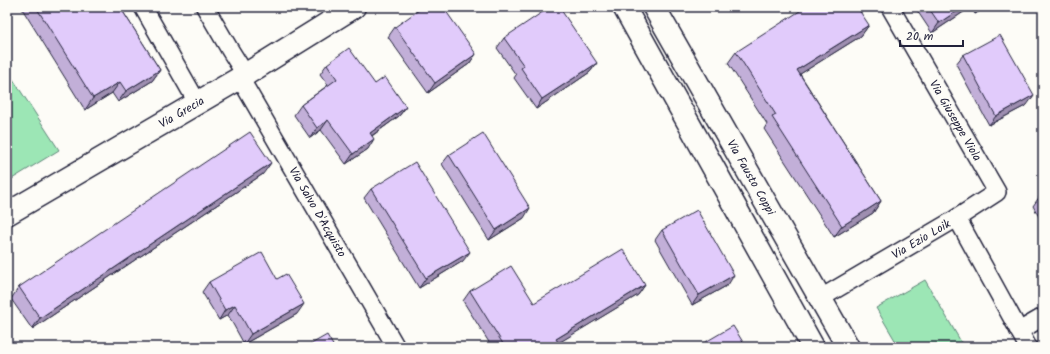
<svg xmlns="http://www.w3.org/2000/svg" width="1050" height="354" font-family="Kalam,sans-serif">
  <style>
    .green { fill: #9ce6b5; stroke: #5f8478 }
    .lines { fill: none; stroke-linecap: round; stroke-linejoin: round }
    .street-casing { stroke: #22223b; stroke-width: 20 }
    .secondary-casing { stroke: #22223b; stroke-width: 25 }
    .street { stroke: #fdfcf7; stroke-width: 17 }
    .secondary { stroke: #fdfcf7; stroke-width: 22 }
    .wall { fill: #c2afd8; stroke: #22223b }
    .shaded-wall { fill: #9e8eb0; stroke: #22223b }
    .building { fill: #e1cbfb; stroke: #22223b }
    .labels { text-anchor: middle; stroke-width: 3; stroke-linejoin: round; paint-order: stroke }
    .street-label { font-size: 12px; fill: #22223b; stroke: #fdfcf7 }
  </style>
  <rect width="100%" height="100%" fill="#fdfcf7"/>
  <filter id="ink" filterUnits="userSpaceOnUse"><feTurbulence type="fractalNoise" baseFrequency=".025" numOctaves="2"/><feDisplacementMap in="SourceGraphic" scale="8" xChannelSelector="R" yChannelSelector="G"/><feConvolveMatrix kernelMatrix="1 2 1 2 8 2 1 2 1" color-interpolation-filters="sRGB"/></filter>
  <g filter="url(#ink)">
    <g class="green">
      <polygon points="7,70 59,150 7,182"/>
      <polygon points="925,280 964,347 899,347 876,308"/>
    </g>
    <g class="lines">
      <g class="street-casing">
        <g id="street">
          <polyline points="143,7 197,102"/>
          <polyline points="205,7 230,50 245,74"/>
          <path id="s1" d="M890,7l107,185 -40,26"/>
          <path id="s2" d="M240,78l156,269"/>
          <path id="s3" d="M821,298l136,-80 71,129"/>
          <polyline points="1019,331 1043,317"/>
        </g>
      </g>
      <g class="secondary-casing">
        <g id="secondary">
          <polyline points="624,7 813,347"/>
          <path id="s4" d="M654,7l194,340"/>
          <path id="s5" d="M7,214l233,-136 114,-71"/>
        </g>
      </g>
      <use href="#street" class="street"/>
      <use href="#secondary" class="secondary"/>
    </g>
    <g class="wall">
      <polygon points="21,7 120,7 160,70 152,81 118,102 112,93 85,110"/>
      <polygon points="918,7 986,7 975,14 971,7 932,33 916,9"/>
      <polygon points="869,25 861,36 800,74 881,201 873,213 834,237 764,129 767,124 728,63 736,52"/>
      <polygon points="395,27 476,54 469,64 428,93 388,37"/>
      <polygon points="504,38 597,63 590,72 536,109 514,78 516,75 497,48"/>
      <polygon points="963,55 1027,105 989,125 956,64"/>
      <polygon points="327,64 375,84 406,107 399,116 372,136 368,149 346,164 321,130 310,138 294,115 301,105 328,85 320,74"/>
      <polygon points="449,155 524,218 489,240 442,164"/>
      <polygon points="263,174 32,329 11,299 19,287"/>
      <polygon points="371,189 463,261 419,288 364,198"/>
      <polygon points="1043,194 1043,224 1033,206 1040,196"/>
      <polygon points="662,230 728,285 692,305 655,240"/>
      <polygon points="209,282 297,314 244,344 228,315 219,320 202,292"/>
      <polygon points="645,285 638,295 558,343 561,347 492,347 463,301 470,291 534,303"/>
    </g>
    <g class="shaded-wall">
      <polygon points="963,7 971,7 932,33 939,23"/>
      <polygon points="980,7 986,7 975,14"/>
      <polygon points="869,25 861,36 789,81 797,70"/>
      <polygon points="476,54 469,64 428,93 435,83"/>
      <polygon points="597,63 590,72 536,109 542,99"/>
      <polygon points="160,70 152,81 118,102 126,91"/>
      <polygon points="120,82 112,93 85,110 93,98"/>
      <polygon points="1034,95 1027,105 989,125 996,116"/>
      <polygon points="406,107 399,116 363,142 370,133"/>
      <polygon points="328,120 321,130 310,138 317,128"/>
      <polygon points="374,139 368,149 346,164 353,154"/>
      <polygon points="271,163 263,174 32,329 40,318"/>
      <polygon points="881,201 873,213 834,237 842,226"/>
      <polygon points="530,208 524,218 489,240 496,230"/>
      <polygon points="470,252 463,261 419,288 426,278"/>
      <polygon points="734,275 728,285 692,305 699,295"/>
      <polygon points="645,285 638,295 552,347 556,339"/>
      <polygon points="304,304 297,314 244,344 251,334"/>
      <polygon points="235,305 228,315 219,320 225,310"/>
    </g>
    <g class="building">
      <polygon points="36,7 120,7 160,70 126,91 120,82 93,98"/>
      <polygon points="423,7 443,7 476,54 435,83 395,27"/>
      <polygon points="550,7 559,7 597,63 542,99 521,68 524,66 504,38"/>
      <polygon points="806,7 857,7 869,25 797,70 881,201 842,226 772,117 776,115 736,52"/>
      <polygon points="928,7 963,7 939,23"/>
      <polygon points="1000,35 1034,95 996,116 963,55"/>
      <polygon points="349,48 375,84 385,77 406,107 370,133 374,139 353,154 328,120 317,128 301,105 337,79 327,64"/>
      <polygon points="250,132 271,163 40,318 19,287"/>
      <polygon points="483,133 530,208 496,230 449,155"/>
      <polygon points="415,162 470,252 426,278 371,189"/>
      <polygon points="1043,194 1043,202 1040,196"/>
      <polygon points="697,210 734,275 699,295 662,230"/>
      <polygon points="623,249 645,285 556,339 561,347 505,347 470,291 511,266 534,303"/>
      <polygon points="262,252 277,279 286,274 304,304 251,334 235,305 225,310 209,282"/>
      <polygon points="733,326 746,347 697,347"/>
      <polygon points="327,335 334,347 306,347"/>
    </g>
  </g>
  <g class="labels">
    <g class="street-label">
      <text dy="4" stroke="none"><textPath href="#s5" startOffset="202">Via Grecia</textPath></text>
      <text dy="4" stroke="none"><textPath href="#s1" startOffset="131">Via Giuseppe Viola</textPath></text>
      <text dy="4" stroke="none"><textPath href="#s4" startOffset="196">Via Fausto Coppi</textPath></text>
      <text dy="4" stroke="none"><textPath href="#s2" startOffset="155">Via Salvo D'Acquisto</textPath></text>
      <text dy="4" stroke="none"><textPath href="#s3" startOffset="116">Via Ezio Loik</textPath></text>
    </g>
  </g>
  <rect width="1050" height="354" fill="none" stroke="#fdfcf7" stroke-width="24"/>
  <rect x="12" y="12" width="1026" height="330" fill="none" stroke="#22223b" stroke-width="1.5" filter="url(#ink)"/>
  <path d="M900 40v6h63v-6" fill="none" stroke="#22223b" stroke-width="2"/>
  <text x="906" y="40" font-size="12" fill="#22223b" stroke="#fdfcf7" stroke-width="3" paint-order="stroke">20 m</text>
</svg>
